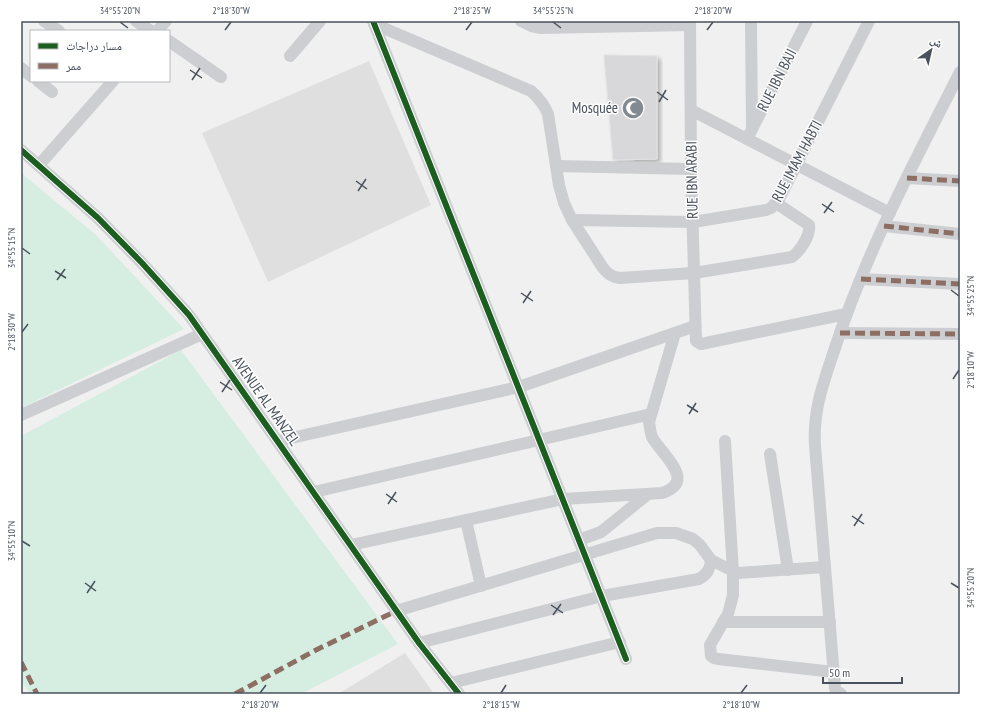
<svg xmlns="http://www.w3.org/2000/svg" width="981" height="715" font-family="'PT Sans Narrow','Noto Naskh Arabic',sans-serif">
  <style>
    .education { fill: #dfdfe0 }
    .green { fill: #d6eee2 }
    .building { fill: #d8d8da; stroke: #e2e2e3; filter: url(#shadow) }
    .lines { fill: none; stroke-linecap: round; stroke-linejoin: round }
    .street { stroke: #ccced1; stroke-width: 12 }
    .quiet { stroke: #8d6e63; stroke-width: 5; stroke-dasharray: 10 5; stroke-linecap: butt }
    .cycleway-casing { stroke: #fff; stroke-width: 8 }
    .cycleway { stroke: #1b5e20; stroke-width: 6 }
    .ticks { fill: none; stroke: #48515c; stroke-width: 1.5 }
    .labels { text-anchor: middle; stroke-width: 3; stroke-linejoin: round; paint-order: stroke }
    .street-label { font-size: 15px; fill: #48515c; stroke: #fff }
    .poi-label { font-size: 15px; fill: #48515c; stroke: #fff; text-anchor: end }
    .neatline { fill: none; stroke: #48515c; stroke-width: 1.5 }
    .ticks-label { font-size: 10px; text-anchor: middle; fill: #48515c }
  </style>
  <defs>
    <filter id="shadow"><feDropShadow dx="3" dy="3" stdDeviation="2" flood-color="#0004"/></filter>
  </defs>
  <rect width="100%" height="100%" fill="#f1f0f0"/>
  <g class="education">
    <polygon points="369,61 431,205 268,282 202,133"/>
    <polygon points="405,653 434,694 338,694"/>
  </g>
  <g class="green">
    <polygon points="21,173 95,234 184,329 21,408"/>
    <polygon points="181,350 398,644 301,694 30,694 21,681 21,436"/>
  </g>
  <polygon class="building" points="604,55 657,56 657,159 613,160"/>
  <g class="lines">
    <g class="street">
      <polyline points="44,21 59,31"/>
      <polyline points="136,21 151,31"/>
      <polyline points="373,21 626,659"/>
      <polyline points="521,21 531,26 541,28 690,25"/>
      <polyline points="690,21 691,169 696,341 701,344 846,314"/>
      <polyline points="751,21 752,127"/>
      <path d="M374,24l157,67c8,7 13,13 17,23l11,71 5,18 8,17 31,48c5,6 9,9 17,10l74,-5 98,-16c8,-6 19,-22 17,-32l-33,-22"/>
      <polyline points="157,31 166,21"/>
      <polyline points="169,41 221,77"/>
      <polyline points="290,56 320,21"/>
      <polyline points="21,68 31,76"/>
      <polyline points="38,81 52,92"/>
      <polyline points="691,110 890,213"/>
      <polyline points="747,139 807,21"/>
      <polyline points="21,150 98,218 142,263 189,315 419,643 459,694"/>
      <polyline points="39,165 113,81"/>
      <polyline points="557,166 691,169"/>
      <polyline points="907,178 960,181"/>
      <polyline points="572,220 693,222 766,210 771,208 779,199 869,21"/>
      <polyline points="884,226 960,234"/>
      <polyline points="861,279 960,284"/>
      <polyline points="840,333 960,334"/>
      <polyline points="21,415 202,334"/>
      <polyline points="278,441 519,387 695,326"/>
      <polyline points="725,441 733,572 733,595 728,614 710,645 711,656 714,658 718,659 834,672"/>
      <polyline points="770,454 788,570"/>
      <polyline points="314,492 651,414"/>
      <polyline points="466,520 481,586"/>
      <polyline points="579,540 601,532 648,494"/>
      <path d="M351,545l212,-46 99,-6c36,-12 -1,-39 -10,-56 -2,-5 -2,-10 -3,-15l26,-89"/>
      <polyline points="396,611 657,533 676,533 693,539 700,545 711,560 737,573 825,567"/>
      <polyline points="723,622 830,622"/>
      <path d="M419,643l183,-47 97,-17c8,-5 11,-9 12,-19"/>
      <polyline points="451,683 620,642"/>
      <path d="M841,694l-5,-3 -1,-3 -20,-242c-2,-36 8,-62 19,-95 31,-97 80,-188 126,-279"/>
    </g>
    <g class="quiet">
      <polyline points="907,178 960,181"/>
      <polyline points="884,226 960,234"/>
      <polyline points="861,279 960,284"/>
      <polyline points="840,333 960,334"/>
      <polyline points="21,662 37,694"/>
      <polyline points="838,693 838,694"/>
      <polyline points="235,694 316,650 396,611"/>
    </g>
    <g class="cycleway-casing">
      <g id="cycleway">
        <polyline points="373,21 626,659"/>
        <polyline points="21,150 98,218 142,263 189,315 419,643 459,694"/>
      </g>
    </g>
    <use href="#cycleway" class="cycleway"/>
  </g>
  <path class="ticks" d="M120,22l8,6M553,22l8,6M225,30l6,-8M466,30l6,-8M707,30l6,-8M190,70l12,8M192,80l8,-12M657,92l11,8M659,102l7,-12M356,181l11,8M358,191l8,-12M822,204l12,8M824,213l8,-11M22,248l8,6M55,271l11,7M57,280l8,-11M951,290l8,6M521,293l12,8M523,303l8,-12M22,332l6,-8M953,379l6,-9M220,382l12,8M222,392l8,-12M687,405l11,7M689,414l7,-11M386,494l11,8M388,504l8,-12M852,516l12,8M854,526l8,-12M22,541l8,5M85,583l11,8M951,583l8,5M87,593l8,-12M551,605l12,8M553,615l8,-11M260,693l6,-8M501,693l5,-8M741,693l6,-8"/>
  <defs>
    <g id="mosque-disc" transform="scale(1.15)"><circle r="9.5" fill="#838990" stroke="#fff"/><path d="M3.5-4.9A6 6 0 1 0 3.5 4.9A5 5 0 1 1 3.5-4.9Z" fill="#fff"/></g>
  </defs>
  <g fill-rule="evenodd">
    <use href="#mosque-disc" x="633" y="108"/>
  </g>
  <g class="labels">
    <g class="street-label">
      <text transform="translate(777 80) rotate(-63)" y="5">RUE IBN BAJI</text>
      <text transform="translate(797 161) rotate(-62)" y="5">RUE IMAM HABTI</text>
      <text transform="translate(692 180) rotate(-91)" y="5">RUE IBN ARABI</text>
      <text transform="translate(266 401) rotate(55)" y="5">AVENUE AL MANZEL</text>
    </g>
    <g class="poi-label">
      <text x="618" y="113">Mosquée</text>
    </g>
  </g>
  <rect width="981" height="715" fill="none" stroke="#ffffff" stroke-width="44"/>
  <rect x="30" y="30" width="140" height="52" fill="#ffffff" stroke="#b6b9be"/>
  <rect x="38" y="43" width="20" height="6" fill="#1b5e20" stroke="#b6b9be"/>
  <text x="66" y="50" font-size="12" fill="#48515c">مسار دراجات</text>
  <rect x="38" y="63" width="20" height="6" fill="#8d6e63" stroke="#b6b9be"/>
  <text x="66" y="70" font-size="12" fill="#48515c">ممر</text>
  <g transform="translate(931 50) rotate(34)" stroke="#ffffff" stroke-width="3" paint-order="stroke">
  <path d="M0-3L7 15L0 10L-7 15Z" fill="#48515c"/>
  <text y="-6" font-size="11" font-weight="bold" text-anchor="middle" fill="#48515c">ش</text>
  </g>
  <path d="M823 677v6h79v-6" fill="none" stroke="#48515c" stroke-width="2"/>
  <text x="829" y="677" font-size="12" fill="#48515c" stroke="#ffffff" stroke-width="3" paint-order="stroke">50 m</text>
  <rect x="22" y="22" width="937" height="671" class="neatline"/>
  <g class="ticks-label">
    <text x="120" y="14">34°55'20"N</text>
    <text x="231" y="14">2°18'30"W</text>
    <text x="472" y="14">2°18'25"W</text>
    <text x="553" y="14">34°55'25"N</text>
    <text x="713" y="14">2°18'20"W</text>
    <text transform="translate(11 248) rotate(-90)" y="4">34°55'15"N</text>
    <text transform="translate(970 296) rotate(-90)" y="4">34°55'25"N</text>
    <text transform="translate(11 332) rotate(-90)" y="4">2°18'30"W</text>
    <text transform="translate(970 370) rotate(-90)" y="4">2°18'10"W</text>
    <text transform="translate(11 541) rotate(-90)" y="4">34°55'10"N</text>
    <text transform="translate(970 588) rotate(-90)" y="4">34°55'20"N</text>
    <text x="260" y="708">2°18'20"W</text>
    <text x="501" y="708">2°18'15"W</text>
    <text x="741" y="708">2°18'10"W</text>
  </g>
</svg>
